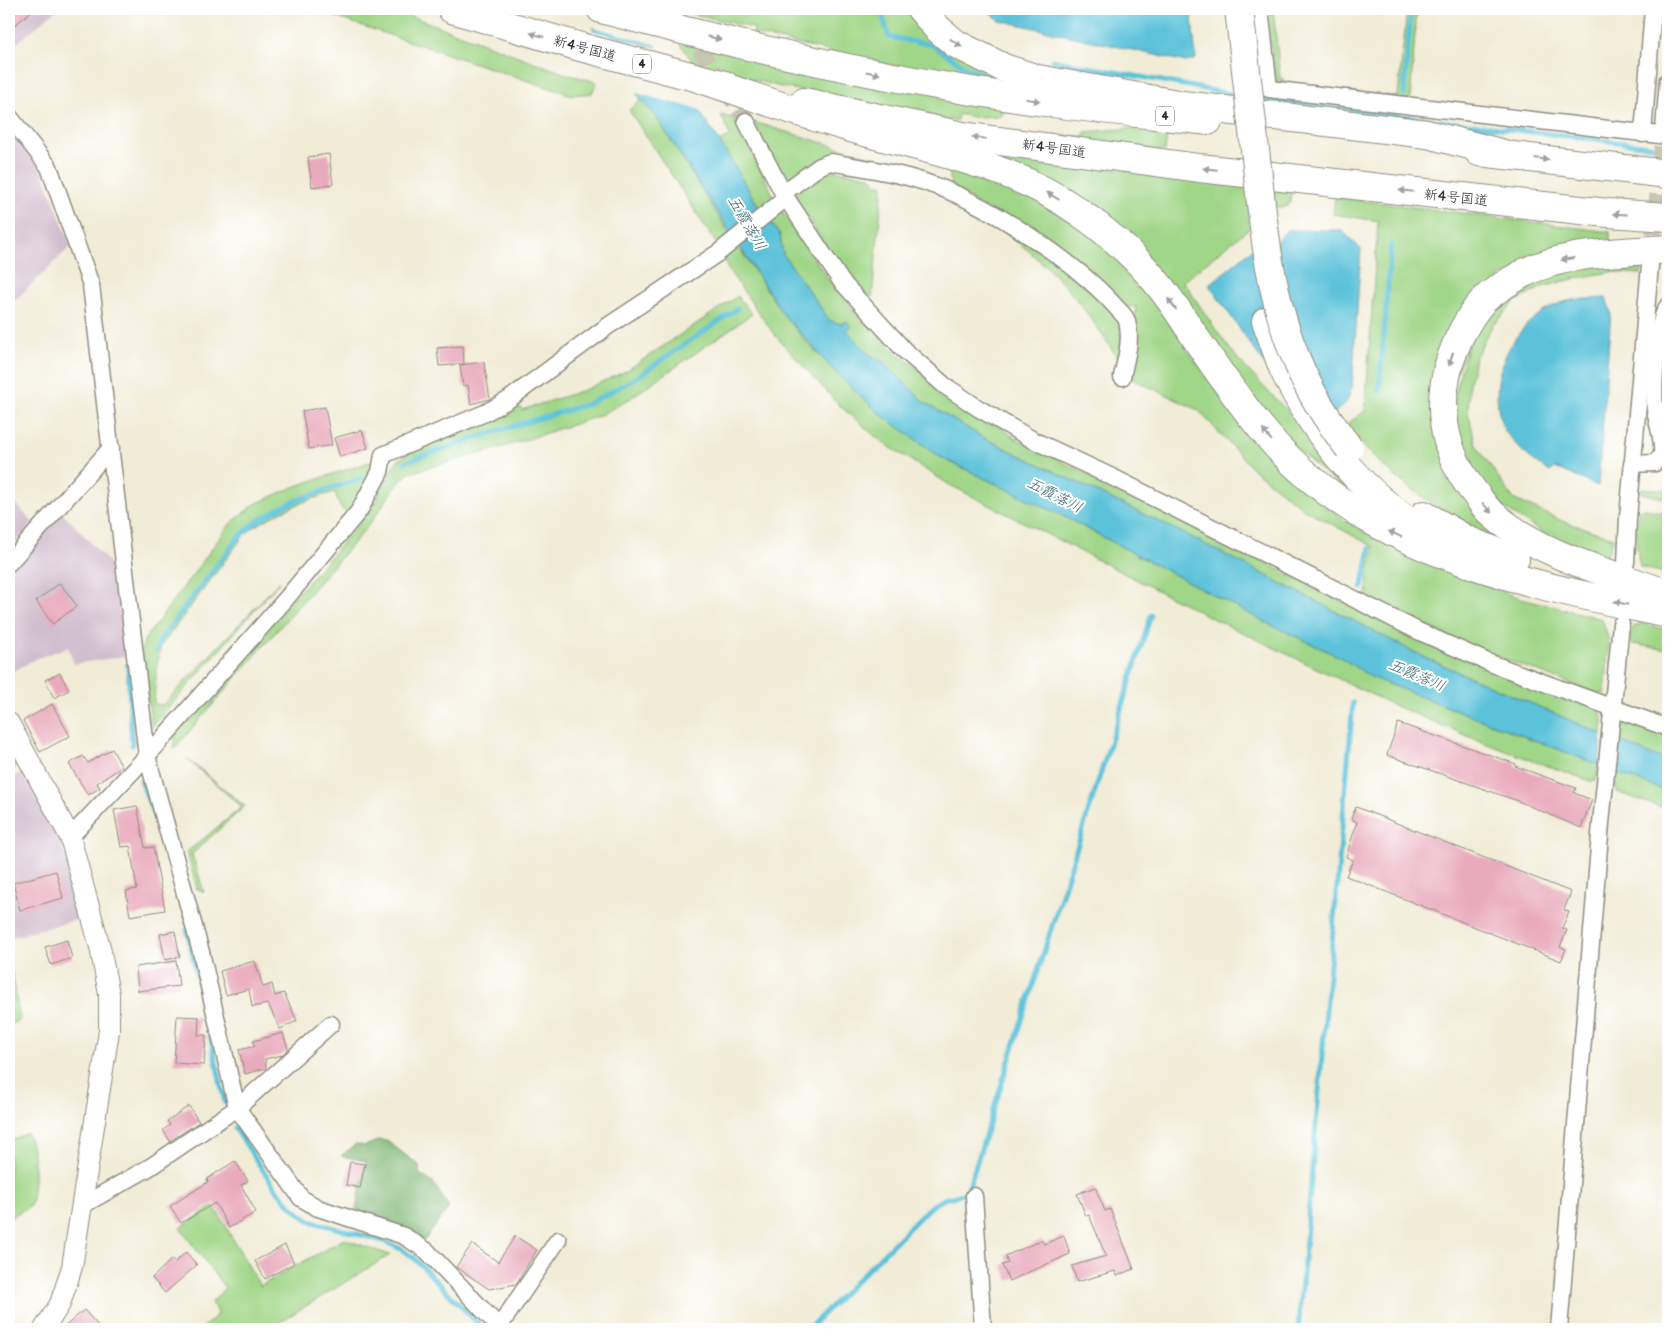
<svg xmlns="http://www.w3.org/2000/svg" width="1677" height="1338" font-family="'Balsamiq Sans','Klee One',sans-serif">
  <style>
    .industrial { fill: #d0bdcd }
    .green { fill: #a0d687; stroke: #668059 }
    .forest { fill: #80b774; stroke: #567150 }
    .water { fill: #5cc2da; stroke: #447682 }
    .pier { fill: #f1ecd6 }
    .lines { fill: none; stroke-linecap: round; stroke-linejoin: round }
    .stream { stroke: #5cc2da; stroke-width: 5 }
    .building { fill: #e9aabd }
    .minor-tunnel { stroke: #c9c5b4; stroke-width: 16; stroke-dasharray: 16 8; stroke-linecap: butt }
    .minor-casing { stroke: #8e8c80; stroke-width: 19 }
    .tertiary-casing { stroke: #8e8c80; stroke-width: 22 }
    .trunk-casing { stroke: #8e8c80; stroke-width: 30 }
    .motorway-casing { stroke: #8e8c80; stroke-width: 30 }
    .minor { stroke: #fff; stroke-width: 16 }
    .tertiary { stroke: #fff; stroke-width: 20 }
    .trunk { stroke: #fff; stroke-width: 28 }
    .motorway { stroke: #fff; stroke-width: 28 }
    .motorway-bridge-casing { stroke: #8e8c80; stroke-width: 30; stroke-linecap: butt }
    .motorway-bridge { stroke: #fff; stroke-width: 28 }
    .oneway { fill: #a0a0a0 }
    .labels { text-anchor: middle; stroke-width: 4; stroke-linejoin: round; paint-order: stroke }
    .shield { fill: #fff; stroke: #6b6b6b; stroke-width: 1 }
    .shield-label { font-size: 12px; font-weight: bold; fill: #2b2b2b }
    .street-label { font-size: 14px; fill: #2b2b2b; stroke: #fff }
    .water-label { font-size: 15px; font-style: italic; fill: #3c6068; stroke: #fff }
  </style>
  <rect width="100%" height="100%" fill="#fff"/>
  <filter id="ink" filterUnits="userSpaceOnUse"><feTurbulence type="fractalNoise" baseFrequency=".02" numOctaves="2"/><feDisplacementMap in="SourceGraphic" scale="10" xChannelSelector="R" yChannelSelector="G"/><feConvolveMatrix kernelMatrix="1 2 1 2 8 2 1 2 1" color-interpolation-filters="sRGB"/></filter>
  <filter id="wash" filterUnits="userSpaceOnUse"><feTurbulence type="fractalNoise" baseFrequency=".0096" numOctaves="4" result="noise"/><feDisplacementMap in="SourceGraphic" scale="20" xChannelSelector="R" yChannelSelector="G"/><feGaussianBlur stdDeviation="1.12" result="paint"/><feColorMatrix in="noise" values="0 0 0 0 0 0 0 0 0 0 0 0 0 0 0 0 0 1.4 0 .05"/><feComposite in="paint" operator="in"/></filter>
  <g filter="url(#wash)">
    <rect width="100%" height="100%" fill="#f1ecd6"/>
    <g class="industrial">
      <polygon points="9,9 57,9 9,50"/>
      <polygon points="9,129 42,170 71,246 9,306"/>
      <polygon points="1668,378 1668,421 1663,419"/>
      <polygon points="9,495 33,523 9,549"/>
      <polygon points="61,511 115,569 126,656 74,664 68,647 35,659 9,674 9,569"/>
      <polygon points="24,770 59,833 82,918 9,938 9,780"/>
    </g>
    <g class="green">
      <polygon points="311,9 392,9 566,74 597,82 592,93 571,95"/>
      <polygon points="679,9 909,9 1057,90 912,70 753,34 754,28 680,11"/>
      <polygon points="1265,9 1273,9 1280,77 1291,86 1398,97 1407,9 1417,9 1410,100 1282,86 1277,84"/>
      <polygon points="676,38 1024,110 1001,111 1001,116 973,117 958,114 957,120 950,120 777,86 695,65"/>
      <polygon points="641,100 655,115 731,236 718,246 629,110"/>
      <polygon points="721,115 737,119 774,197 770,204 761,211 720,142 730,136"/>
      <polygon points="753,122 922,172 926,176 837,157 792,179 782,176"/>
      <polygon points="1134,128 1168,131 1165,151 1053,136 1084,136 1085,132"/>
      <path d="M992,153l299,38 -1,12 -5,4h-9l-93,74c18,26 35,54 55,78 41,47 92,87 121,143l-78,-66 -111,-152 -180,-125z"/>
      <polygon points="949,166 1023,192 1078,226 1117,257 1150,295 1212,385 1270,458 1344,520 1393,548 1451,573 1514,596 1602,619 1609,641 1605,693 1598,694 1464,644 1367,597 1368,574 1374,547 1304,509 1255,471 1198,410 1131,378 1136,307 1126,307 951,186"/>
      <polygon points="826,169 870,176 877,184 883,185 871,308 841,271 795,197 799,188"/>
      <path d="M1335,197l275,35v13l-109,31 -66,142 82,129c-67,-28 -127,-64 -171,-122l19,-14 13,-190 -45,-7z"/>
      <polygon points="782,211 829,280 856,314 898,354 1015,438 1401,630 1599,709 1603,719 1602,734 1426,658 1191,537 982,437 924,402 885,363 872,356 847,331 851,326 830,322 783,254 780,235 769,220"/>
      <path d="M991,218l80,55 50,49v42c-39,-64 -70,-99 -131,-143z"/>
      <polygon points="737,245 783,314 808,344 880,414 942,458 1061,515 1263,621 1340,657 1373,678 1599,765 1596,781 1590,781 1487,744 1393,705 1204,614 950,485 882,442 839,405 774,334 727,268 725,257"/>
      <polygon points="1643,261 1641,274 1610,272 1577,278 1542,287 1515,302 1492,326 1475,358 1469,384 1468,412 1476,445 1513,499 1562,521 1614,538 1605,559 1552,539 1501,506 1479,482 1457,431 1454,394 1471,337 1491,312 1516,291 1569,268"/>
      <polygon points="738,296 752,314 629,399 599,416 503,447 409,473 401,480 368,526 174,749 175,732 351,533 370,510 396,462 419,444 516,402 522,410 584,390 626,371"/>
      <path d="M370,462l5,3 -5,18 -23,31 -7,-7 -5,-15c-33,9 -62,21 -90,42l-84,112 -4,17 -3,41 9,1 117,-124 -128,146 -11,-75 4,-13 85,-115 25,-20 41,-18z"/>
      <polygon points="1642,488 1668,490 1668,499 1641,493"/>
      <path d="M1643,508l25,6v60l-28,-7c-4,-20 -5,-35 -2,-56z"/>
      <polygon points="1639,623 1668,630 1668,650 1627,643 1634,626 1638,627"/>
      <polygon points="1622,720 1668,736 1668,759 1653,756 1618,740 1620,721"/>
      <polygon points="9,739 21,763 9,772"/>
      <polygon points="187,759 245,806 192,854 204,892 197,889 187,852 242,807"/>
      <polygon points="1615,772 1668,792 1668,810 1617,792 1614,781"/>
      <polygon points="9,955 20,1020 9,1025"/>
      <path d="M27,1133c10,24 8,47 4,72l-22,14v-78z"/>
      <polygon points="214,1206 260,1286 344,1239 390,1255 268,1329 201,1329 214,1318 218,1312 211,1303 225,1288 180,1228"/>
    </g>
    <polygon class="forest" points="379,1140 387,1141 419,1165 419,1173 434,1184 449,1207 425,1240 356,1209 366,1161 341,1156 356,1144 365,1146"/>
    <g class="water">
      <polygon points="580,9 631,9 720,142 761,211 780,235 783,254 830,321 841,324 847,321 851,326 847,331 872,356 885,363 924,402 982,437 1191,537 1426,658 1602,734 1599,765 1373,678 1340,657 1263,621 1061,515 942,458 880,414 838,375 783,314 655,115 641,100"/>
      <polygon points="986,9 1191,9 1196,59 1186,62 999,20"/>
      <polygon points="1287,230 1341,230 1361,249 1352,388 1346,403 1321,424 1266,366 1209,285 1261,242 1272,246"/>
      <path d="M1606,298l5,14 -13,174 -43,-18 -5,4c-15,-9 -42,-31 -48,-48 -17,-50 13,-106 62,-122 12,-4 29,-3 42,-4z"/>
      <polygon points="1615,739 1653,756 1668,759 1668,792 1612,771"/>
    </g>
    <g class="pier">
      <polygon points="578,9 634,9 658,45 589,26"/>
      <polygon points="591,30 661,49 702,110 632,92"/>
    </g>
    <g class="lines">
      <g class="stream">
        <polyline points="857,9 882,14 889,37 933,45 965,67 985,75"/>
        <polyline points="1052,60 1241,96"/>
        <polyline points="1404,94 1411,9"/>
        <polyline points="1257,99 1668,148"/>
        <polyline points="1379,391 1391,245"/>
        <polyline points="405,462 497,431 588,404 634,379 737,309"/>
        <polyline points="1362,588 1370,548"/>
        <path d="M157,651l3,-11 78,-102c33,-34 82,-46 126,-60"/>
        <polyline points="128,665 132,745"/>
        <polyline points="141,781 158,825"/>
        <polyline points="187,930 225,1103"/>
        <path d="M235,1128c22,31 42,72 75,93l73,20 18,8 13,9 69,71"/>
        <polyline points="808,1329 931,1206 944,1199 967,1193 1151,615"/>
        <polyline points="1298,1329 1353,703"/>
      </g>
    </g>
    <g id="blocks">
      <g class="building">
        <polygon points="9,9 34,9 9,30"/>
        <polygon points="329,154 333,184 312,187 308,157"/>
        <polygon points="463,346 464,364 439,366 437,348"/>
        <polygon points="484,362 490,399 471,404 468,385 463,386 460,365"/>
        <polygon points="325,407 332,445 309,449 302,411"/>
        <polygon points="362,430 368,448 340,457 334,438"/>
        <polygon points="60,583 77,606 53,624 36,601"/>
        <polygon points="60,673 69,690 54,698 45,680"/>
        <polygon points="52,704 70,736 40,752 23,721"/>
        <polygon points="1398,723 1516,764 1515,766 1576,788 1574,793 1592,800 1581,828 1518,801 1387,755"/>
        <polygon points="112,749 122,767 97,783 100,788 88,795 69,764 83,756 88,763"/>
        <polygon points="137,806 145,848 153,847 165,910 130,916 126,891 137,889 130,846 121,847 114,810"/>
        <polygon points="1356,807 1571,892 1564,910 1569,912 1562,928 1567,930 1560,947 1566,949 1561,961 1346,876 1353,860 1346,857 1357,822 1351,819"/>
        <polygon points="56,871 63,898 20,910 13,883"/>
        <polygon points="175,931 180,957 165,960 160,934"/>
        <polygon points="67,940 72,958 51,965 45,947"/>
        <polygon points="176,961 179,986 138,991 136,967"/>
        <polygon points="255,961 263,987 272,984 275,996 284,993 297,1021 280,1029 268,1004 252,1007 249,989 226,995 220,971"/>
        <polygon points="177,1016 199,1017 198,1035 206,1035 204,1065 174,1063"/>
        <polygon points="283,1033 288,1049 282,1055 265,1059 266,1068 245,1074 239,1050 255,1046 253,1041"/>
        <polygon points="189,1106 199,1122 170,1141 163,1130 170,1125 167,1121"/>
        <polygon points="235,1161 248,1181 241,1185 256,1212 229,1228 215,1203 181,1223 170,1206 208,1182 207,1179"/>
        <polygon points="350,1162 365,1164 360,1188 346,1185"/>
        <polygon points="1095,1187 1105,1211 1110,1209 1134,1269 1117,1276 1115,1271 1077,1282 1072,1266 1106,1256 1089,1215 1086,1216 1077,1194"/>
        <polygon points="515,1236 537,1250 516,1284 489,1289 456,1267 472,1244 498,1262"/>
        <polygon points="1064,1236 1070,1254 1009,1281 1002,1265 1008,1263 1005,1256 1042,1240 1044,1244"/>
        <polygon points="285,1245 294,1263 265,1279 255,1261"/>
        <polygon points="186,1252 197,1265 165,1293 152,1278 172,1259 175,1262"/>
        <polygon points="84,1310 101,1329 62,1329"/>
      </g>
    </g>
  </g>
  <g filter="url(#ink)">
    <use href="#blocks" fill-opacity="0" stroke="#8e8c80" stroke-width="1"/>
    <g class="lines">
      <g class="minor-tunnel">
        <polyline points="673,9 746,121"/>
        <polyline points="1651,258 1664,128"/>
      </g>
      <g class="minor-casing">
        <g id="minor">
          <polyline points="1260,9 1269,89 1668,136"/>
          <polyline points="9,116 49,167 91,285 147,756 201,952 237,1108 301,1198 318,1208 404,1236 427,1251 501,1329"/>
          <polyline points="746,121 783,193 841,281 904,350 944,385 978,408 1033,440 1112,477 1418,631 1490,663 1668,728"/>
          <polyline points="1664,128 1668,80"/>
          <polyline points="1643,134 1653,9"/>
          <path d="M783,193l37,-27 10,-4c34,6 71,11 103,23 55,19 144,78 182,121 4,5 10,9 12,15 5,19 -1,37 -5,56"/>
          <path d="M1632,464l23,-1 7,-8c2,-15 -5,-31 -7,-46 -2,-19 1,-90 13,-103"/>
          <polyline points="9,563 111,448"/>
          <polyline points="1626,563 1628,518 1650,265"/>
          <polyline points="70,837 147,756 285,600 359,511 380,472 383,455 485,413 508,400 608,326 718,253 786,198"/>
          <polyline points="974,1196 983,1329"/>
          <polyline points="83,1205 150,1167 237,1108 331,1024"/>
          <polyline points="499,1327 558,1240"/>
          <polyline points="1559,1329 1601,823 1621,624"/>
        </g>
      </g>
      <g class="tertiary-casing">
        <polyline id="tertiary" points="9,723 70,837 100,947 109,994 109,1031 72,1267 60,1304 44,1329"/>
      </g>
      <g class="trunk-casing">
        <g id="trunk">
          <polyline points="452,9 584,48 725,85"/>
          <path d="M601,9c149,40 299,74 452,94 52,7 104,12 155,18"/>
          <polyline points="804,102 963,136 1199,168 1608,213 1668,217"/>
          <polyline points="1479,152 1668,174"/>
        </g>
      </g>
      <g class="motorway-casing">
        <g id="motorway">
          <polyline points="921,9 937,28 956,44 1004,68 1038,79 1183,105 1427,134 1504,154"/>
          <path d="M701,79c54,18 109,38 164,53 77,22 147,33 214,80 27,19 52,40 73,65 18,20 32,43 47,66 21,31 43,63 68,92 98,118 259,148 401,179"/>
          <path d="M1668,249c-48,4 -104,2 -148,26 -11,7 -25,15 -34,23 -10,9 -18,23 -24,34 -28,55 -26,111 12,160 5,6 10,15 16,20 49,44 118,60 178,82"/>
          <path d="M1266,321c6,15 11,32 17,47 32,69 86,135 155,171"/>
          <polyline points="1424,515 1469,541 1515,559"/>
        </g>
      </g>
      <use href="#minor" class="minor"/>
      <use href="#tertiary" class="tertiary"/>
      <use href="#trunk" class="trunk"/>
      <use href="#motorway" class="motorway"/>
      <g class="motorway-bridge-casing">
        <path id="motorway-bridge" d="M1239,9c6,53 12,105 18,158 7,67 14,134 41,196 12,31 31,59 51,85"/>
      </g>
      <use href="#motorway-bridge" class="motorway-bridge"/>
    </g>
    <defs><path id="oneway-solid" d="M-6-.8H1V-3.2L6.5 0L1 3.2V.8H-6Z" transform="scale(1.25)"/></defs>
    <g class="oneway">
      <use href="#oneway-solid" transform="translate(537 35) rotate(-164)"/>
      <use href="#oneway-solid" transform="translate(714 38) rotate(13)"/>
      <use href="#oneway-solid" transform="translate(956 43) rotate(36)"/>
      <use href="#oneway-solid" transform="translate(873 73) rotate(11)"/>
      <use href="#oneway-solid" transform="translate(1033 100) rotate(9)"/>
      <use href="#oneway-solid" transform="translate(979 138) rotate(-172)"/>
      <use href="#oneway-solid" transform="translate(1542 159) rotate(7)"/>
      <use href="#oneway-solid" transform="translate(1210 169) rotate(-174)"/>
      <use href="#oneway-solid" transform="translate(1406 191) rotate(-174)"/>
      <use href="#oneway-solid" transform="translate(1053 196) rotate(-149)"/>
      <use href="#oneway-solid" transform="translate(1620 214) rotate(-176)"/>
      <use href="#oneway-solid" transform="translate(1568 259) rotate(171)"/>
      <use href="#oneway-solid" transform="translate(1172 304) rotate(-126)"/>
      <use href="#oneway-solid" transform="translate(1451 359) rotate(107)"/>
      <use href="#oneway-solid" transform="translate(1267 435) rotate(-130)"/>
      <use href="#oneway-solid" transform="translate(1487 508) rotate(48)"/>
      <use href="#oneway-solid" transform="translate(1395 534) rotate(-156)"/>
      <use href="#oneway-solid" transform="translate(1621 603) rotate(-167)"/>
    </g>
  </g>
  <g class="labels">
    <g class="shield">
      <rect x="633" y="54.5" width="18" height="19" rx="4"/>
      <rect x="1156" y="106.5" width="18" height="19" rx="4"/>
    </g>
    <g class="shield-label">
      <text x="642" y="68">4</text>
      <text x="1165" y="120">4</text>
    </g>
    <g class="street-label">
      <text transform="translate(585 48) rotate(15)" y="5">新4号国道</text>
      <text transform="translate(1054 148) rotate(8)" y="5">新4号国道</text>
      <text transform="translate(1456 197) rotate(6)" y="5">新4号国道</text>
    </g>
    <g class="water-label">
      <text transform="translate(747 223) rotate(60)" y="5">五霞落川</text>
      <text transform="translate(1055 495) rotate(27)" y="5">五霞落川</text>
      <text transform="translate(1417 675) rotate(23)" y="5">五霞落川</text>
    </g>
  </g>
  <rect width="1677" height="1338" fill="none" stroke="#fff" stroke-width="30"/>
</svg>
